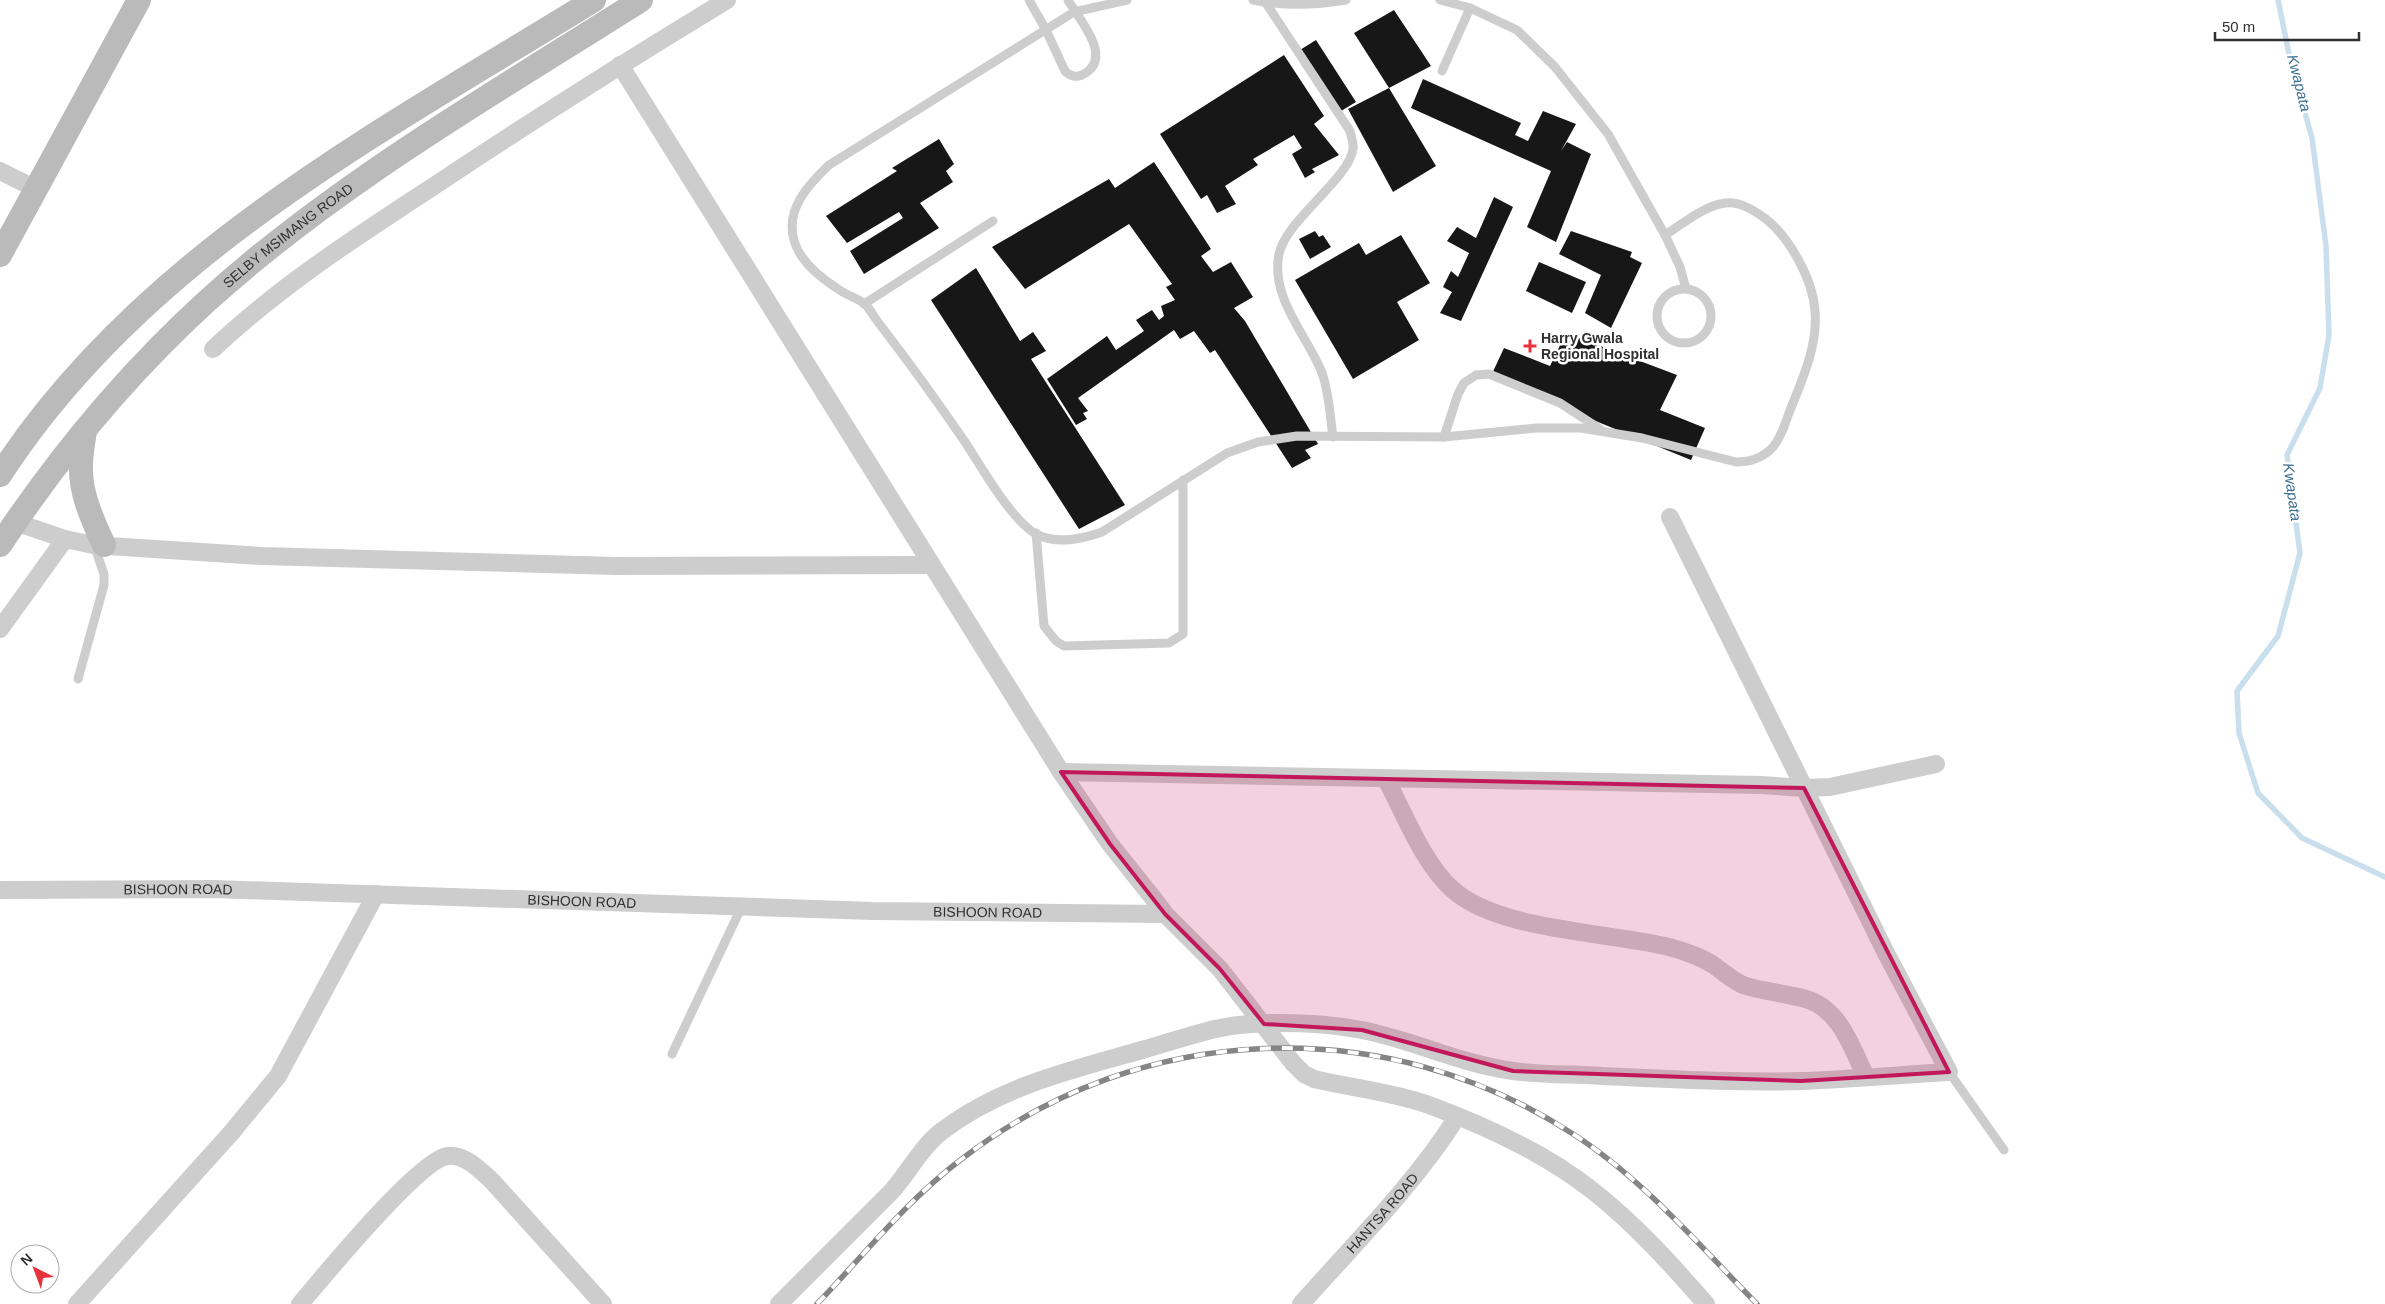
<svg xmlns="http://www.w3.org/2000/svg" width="2385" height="1304" font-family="Arial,sans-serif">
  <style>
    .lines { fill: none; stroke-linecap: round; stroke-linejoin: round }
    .stream { stroke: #cadfed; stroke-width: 5.5 }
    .building { fill: #171717 }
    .lane { stroke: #cdcdcd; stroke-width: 9 }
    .street { stroke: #cdcdcd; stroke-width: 18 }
    .secondary { stroke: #bababa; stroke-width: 24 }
    .rail-casing { stroke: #858585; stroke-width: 5.5 }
    .rail { stroke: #fff; stroke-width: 4; stroke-dasharray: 11; stroke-linecap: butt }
    .marked { fill: #c2185b; fill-opacity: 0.2; stroke: #c2185b; stroke-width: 4; stroke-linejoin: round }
    .poi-dot { fill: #e7323d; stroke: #fff; stroke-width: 2 }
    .labels { text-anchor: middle; stroke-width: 5; stroke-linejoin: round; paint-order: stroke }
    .street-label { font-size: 14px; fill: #303030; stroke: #fff }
    .poi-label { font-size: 14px; font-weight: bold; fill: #303030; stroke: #fff; text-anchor: start }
    .water-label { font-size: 15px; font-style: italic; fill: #3c7093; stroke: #fff }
  </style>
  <rect width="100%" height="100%" fill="#fff"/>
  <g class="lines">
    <polyline class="stream" points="2278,0 2290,59 2312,138 2326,246 2329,335 2320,388 2287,455 2300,553 2278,636 2237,691 2239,733 2258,793 2302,838 2385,877"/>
  </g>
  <g class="building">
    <polygon points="1394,10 1431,66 1389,88 1354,33"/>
    <polygon points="1316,40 1356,102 1336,114 1300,50"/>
    <polygon points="1284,55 1324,116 1314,124 1339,155 1312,169 1315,172 1305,178 1292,154 1302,148 1294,135 1253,159 1258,165 1225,186 1236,204 1217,213 1207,195 1201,199 1160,134"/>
    <polygon points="1423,79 1521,123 1515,135 1528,141 1543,111 1576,124 1561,151 1567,142 1591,154 1556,242 1527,227 1551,171 1411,108"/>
    <polygon points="1389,88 1436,166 1393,192 1348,109"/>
    <polygon points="939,139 954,164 946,171 953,182 920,203 939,228 864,274 850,251 903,218 899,212 847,243 826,216 897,171 892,168"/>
    <polygon points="1154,162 1211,249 1201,256 1213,272 1231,262 1253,297 1234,308 1245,321 1318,444 1305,450 1311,458 1292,468 1215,350 1210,353 1194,331 1180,339 1174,330 1078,398 1088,411 1083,413 1087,419 1076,425 1047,379 1107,336 1116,350 1144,331 1136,320 1152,310 1159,320 1164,316 1161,306 1175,300 1166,287 1172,284 1129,224 1025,289 992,247 1109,179 1115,188"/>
    <polygon points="1494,197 1513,207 1461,321 1440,313 1452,292 1443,287 1451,271 1458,277 1469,253 1447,241 1457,227 1476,238"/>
    <polygon points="1315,231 1319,237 1323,235 1331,247 1310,259 1299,239"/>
    <polygon points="1571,231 1632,252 1630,257 1642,263 1611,328 1585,313 1601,275 1559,254"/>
    <polygon points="1401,235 1430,283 1397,302 1419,340 1353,379 1295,280 1359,243 1366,255"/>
    <polygon points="1539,262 1586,282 1572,313 1526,291"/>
    <polygon points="976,268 1020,341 1033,332 1046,351 1031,359 1125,505 1079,529 931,300"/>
    <polygon points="1566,333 1677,375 1660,410 1705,428 1691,460 1490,378 1504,348 1550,366"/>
  </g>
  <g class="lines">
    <g class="lane">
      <path d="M1029,0l17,30 19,41c5,5 10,7 17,4 34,-16 -4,-57 -14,-75"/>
      <path d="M1127,0l-53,12 -245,153c-20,19 -44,44 -35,75 5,20 27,38 44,49 8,6 19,9 27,15 5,5 9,13 13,18 30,39 59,79 87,120 16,24 46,78 71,92 21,11 46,5 66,-2l125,-79 31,-11 39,-6 147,1 92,-9h45l61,10 94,24c15,0 27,-4 37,-15 8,-9 12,-23 16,-34 13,-33 29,-67 26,-102 -2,-31 -25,-73 -49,-92 -11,-8 -26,-18 -41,-16 -22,3 -42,21 -60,32"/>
      <path d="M1253,0c31,6 63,5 93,0"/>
      <polyline points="1440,0 1470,8 1517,30 1555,67 1608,134 1665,235 1680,267 1686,289"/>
      <path d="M1266,3l84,128c1,5 4,13 3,18 -4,30 -67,71 -74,105 -9,44 28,81 43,119 7,19 8,43 11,64"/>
      <polyline points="1442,71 1470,8"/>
      <circle cx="1684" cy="316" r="27"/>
      <polyline points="864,304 993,221"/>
      <polyline points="1444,437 1458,394 1464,383 1476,375 1489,374 1560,403 1600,429"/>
      <polyline points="1036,533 1044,626 1056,641 1064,646 1169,643 1183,634 1183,480"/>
      <polyline points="78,679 104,585 104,574 94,545"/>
      <polyline points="672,1054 742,906"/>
      <polyline points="1949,1072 2004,1150"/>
    </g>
    <g class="street">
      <path d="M620,65l441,707 49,72 43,54 12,16 55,55 73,94 11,11 10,5c38,9 78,13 115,26 57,21 116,48 164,86 42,33 78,73 113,113"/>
      <polyline points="0,171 36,189"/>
      <path d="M213,349c67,-63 143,-112 221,-163 96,-64 194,-126 293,-186"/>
      <polyline points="15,522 65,539 93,545 262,556 616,566 930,565"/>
      <polyline points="0,629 65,539"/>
      <polyline points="1061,772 1761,785 1804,788 1830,787 1936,764"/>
      <path d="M1386,779c18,34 37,84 66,110 46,42 157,43 217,58 15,4 30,9 43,17 10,7 20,16 31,21 21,7 42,8 63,14 34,10 46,49 60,78"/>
      <path id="s1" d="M0,890l214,-1 659,22 292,3"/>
      <polyline points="77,1304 231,1133 278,1076 376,894"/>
      <path d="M300,1304c24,-28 117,-142 147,-148 17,-3 34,15 45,25l111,123"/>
      <path d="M779,1304l113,-113c17,-19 29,-44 50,-60 59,-45 130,-61 200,-81 33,-9 63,-21 97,-25 37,-4 87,-2 123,5 51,10 99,34 151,41 29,4 60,3 89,5 67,3 135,7 202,5 48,-2 96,-6 145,-9l-63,-119 -216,-436"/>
      <path id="s2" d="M1301,1304c53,-60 113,-119 156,-187"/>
    </g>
    <g class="secondary">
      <polyline points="0,255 139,0"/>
      <path d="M85,431c-2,12 -4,24 -4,35 -1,28 12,55 23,79"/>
      <path d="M0,475c141,-218 379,-342 594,-475"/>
      <path id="s3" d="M0,545c59,-89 128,-172 207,-244 130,-118 286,-207 434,-301"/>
    </g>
    <g class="rail-casing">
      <path id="rail" d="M817,1304c47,-49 91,-105 146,-146 178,-137 421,-147 610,-24 70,45 126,111 184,170"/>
    </g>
    <use href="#rail" class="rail"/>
  </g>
  <path class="marked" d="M1061,772l743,16 145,284 -148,9 -288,-10 -151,-41 -98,-6 -44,-55 -55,-55 -55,-70z"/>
  <path class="poi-dot" d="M1527.5 338.5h5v5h5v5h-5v5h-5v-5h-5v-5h5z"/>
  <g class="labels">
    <g class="street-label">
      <text dy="5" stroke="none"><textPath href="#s3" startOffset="425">SELBY MSIMANG ROAD</textPath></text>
      <text dy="5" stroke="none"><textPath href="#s1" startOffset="178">BISHOON ROAD</textPath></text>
      <text dy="5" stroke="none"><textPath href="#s1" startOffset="582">BISHOON ROAD</textPath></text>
      <text dy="5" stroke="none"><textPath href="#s1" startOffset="988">BISHOON ROAD</textPath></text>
      <text dy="5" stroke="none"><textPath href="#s2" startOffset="122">HANTSA ROAD</textPath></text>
    </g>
    <g class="poi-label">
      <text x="1541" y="343">Harry Gwala<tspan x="1541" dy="16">Regional Hospital</tspan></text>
    </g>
    <g class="water-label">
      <text transform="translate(2299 83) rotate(76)" y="5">Kwapata</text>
      <text transform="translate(2292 492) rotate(82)" y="5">Kwapata</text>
    </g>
  </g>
  <g transform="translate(35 1269) rotate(318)"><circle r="24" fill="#ffffff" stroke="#acacac"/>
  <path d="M0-4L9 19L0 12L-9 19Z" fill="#e7323d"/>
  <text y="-8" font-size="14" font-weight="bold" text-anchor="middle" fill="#303030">N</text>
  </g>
  <path d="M2215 32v8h144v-8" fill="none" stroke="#303030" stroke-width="2.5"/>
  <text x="2222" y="32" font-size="15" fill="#303030" stroke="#ffffff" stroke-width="4" paint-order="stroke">50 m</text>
</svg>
